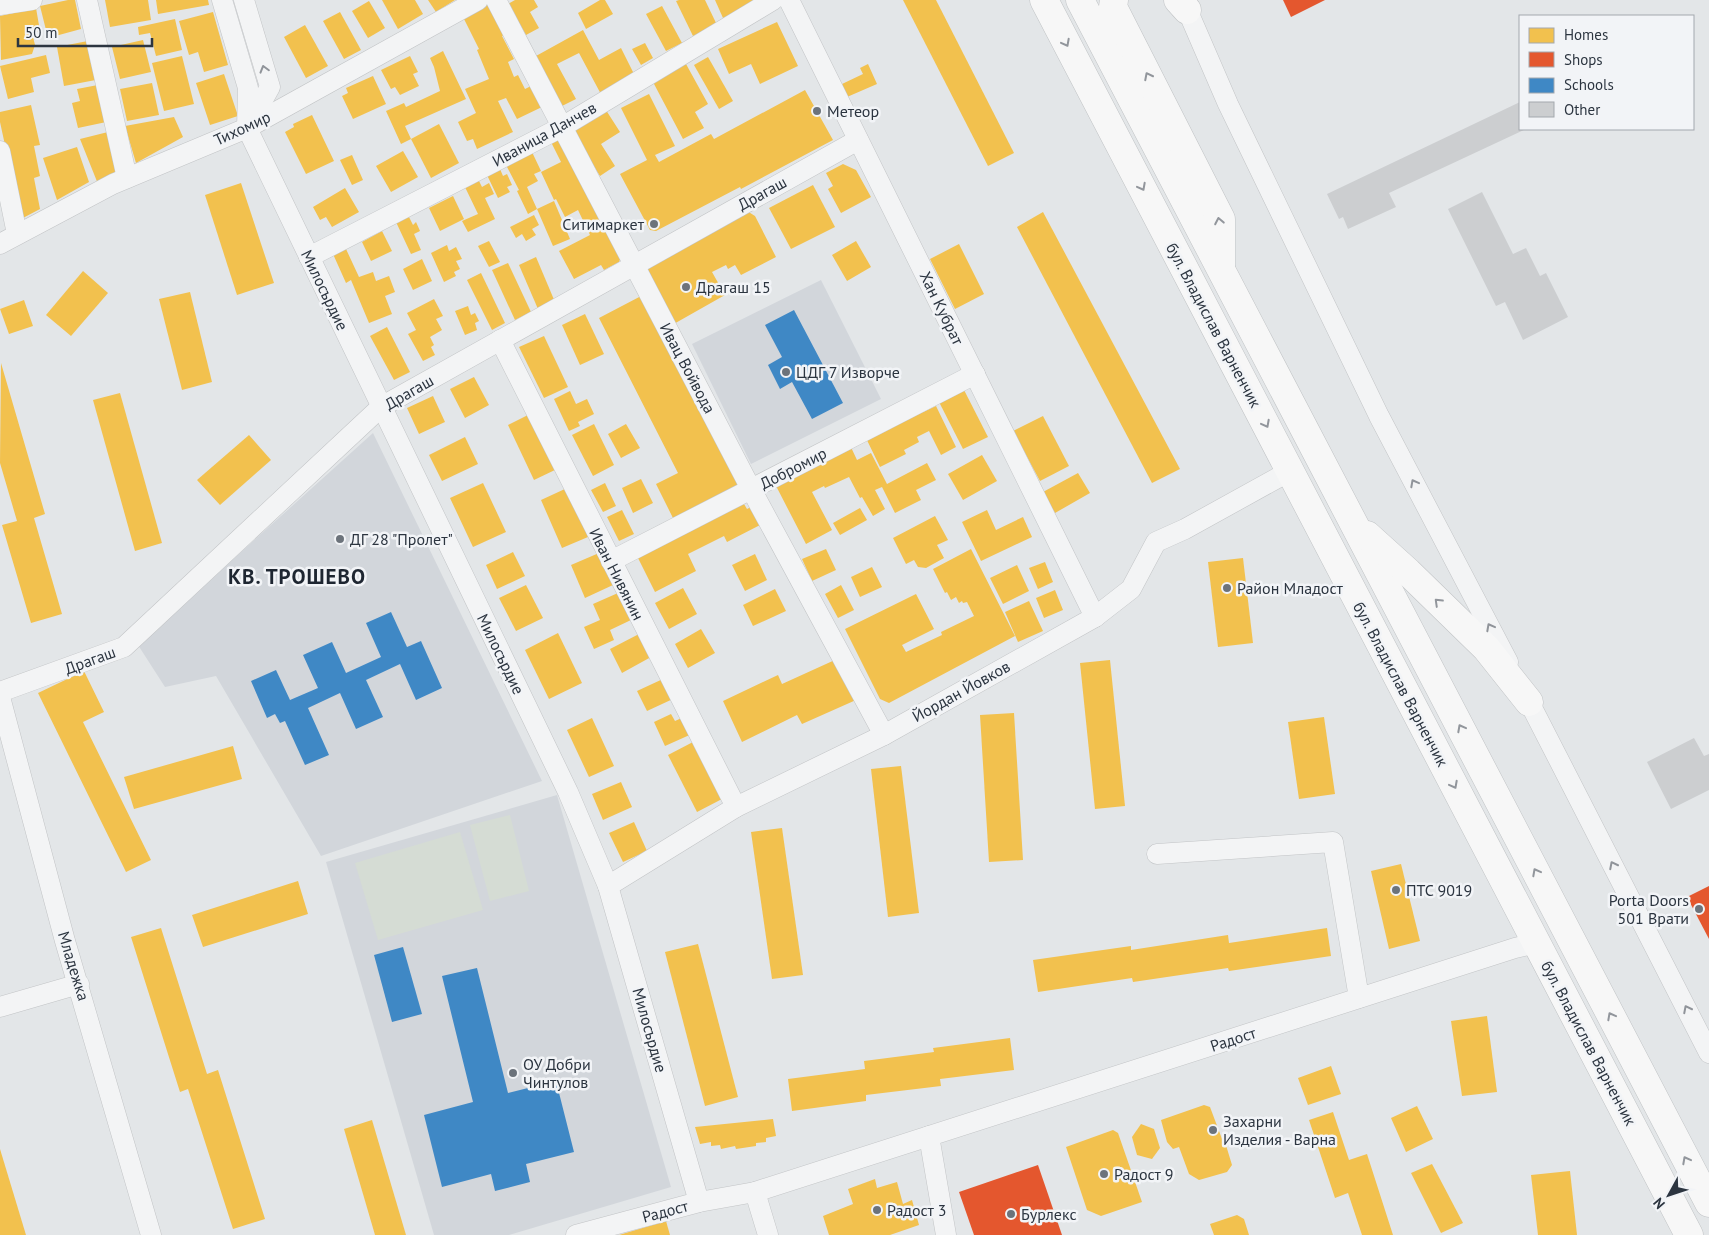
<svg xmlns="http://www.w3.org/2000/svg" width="1709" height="1235" font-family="'PT Sans',sans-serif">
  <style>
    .built { fill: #d2d6db }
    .green { fill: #d5dcd4 }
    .homes { fill: #f2c14e }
    .shops { fill: #e4572e }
    .schools { fill: #3f88c5 }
    .building { fill: #ccced0 }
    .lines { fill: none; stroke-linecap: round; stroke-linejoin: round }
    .street-casing { stroke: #c2c4c6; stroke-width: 21 }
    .primary-casing { stroke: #c0c3c5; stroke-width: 29 }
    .street { stroke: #f3f4f5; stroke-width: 20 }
    .primary { stroke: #f7f7f7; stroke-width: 28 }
    .oneway { stroke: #92969c }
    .oneway2 { stroke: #90949a }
    .poi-dot { fill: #6c737b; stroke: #f2f4f7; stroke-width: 2 }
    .labels { text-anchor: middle; stroke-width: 5; stroke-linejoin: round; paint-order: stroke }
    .poi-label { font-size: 16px; fill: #2c3540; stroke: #f2f4f7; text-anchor: start }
    .street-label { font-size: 16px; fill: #2c3540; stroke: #f2f4f7 }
    .district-label { font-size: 21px; font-weight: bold; letter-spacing: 1px; fill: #1e2631; stroke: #f2f4f7 }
  </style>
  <rect width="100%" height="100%" fill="#e3e6e8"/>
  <g class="built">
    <polygon points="821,280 881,399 751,464 692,344"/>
    <polygon points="373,433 542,781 321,856 216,676 165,687 138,645"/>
    <polygon points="557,795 671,1187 509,1235 434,1235 326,862"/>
  </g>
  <g class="green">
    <polygon points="510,815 529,891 490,901 470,825"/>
    <polygon points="460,832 483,910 378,940 355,863"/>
  </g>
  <g class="homes">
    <polygon points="68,0 75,0 81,29 48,38 40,6"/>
    <polygon points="105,0 148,0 151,20 110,27"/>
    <polygon points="156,0 208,0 209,5 158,14"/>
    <polygon points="382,0 415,0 423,14 398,29"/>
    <polygon points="428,0 455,0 436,12"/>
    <polygon points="494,0 510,32 502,36 514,59 508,62 514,77 518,75 525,89 531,86 542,107 517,119 506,98 498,101 513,132 477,149 473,139 467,141 458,122 476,113 465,89 489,79 477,50 479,49 463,17"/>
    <polygon points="515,0 534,0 538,7 530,12 539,28 526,35 508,4"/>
    <polygon points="600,0 605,0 613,14 586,29 578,13"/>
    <polygon points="679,0 705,0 717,25 693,36 676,1"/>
    <polygon points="715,0 755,0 756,3 723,18"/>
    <polygon points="903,0 936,0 1014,153 988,166"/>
    <polygon points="369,1 385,28 368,38 352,11"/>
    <polygon points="662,6 682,43 666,51 646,14"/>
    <polygon points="36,8 40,31 32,33 35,45 32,54 1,60 0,16"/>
    <polygon points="213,12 228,65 204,72 198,52 189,55 179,21"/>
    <polygon points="340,12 361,50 344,59 323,21"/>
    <polygon points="175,19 182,50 156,56 150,33 139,35 138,27"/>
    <polygon points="777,22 798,66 760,84 751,64 729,74 718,49"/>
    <polygon points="305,25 328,66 306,78 284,37"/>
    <polygon points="583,30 599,60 621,48 637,80 603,98 579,53 557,64 576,99 562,106 536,56"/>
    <polygon points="93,40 101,79 64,86 57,47"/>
    <polygon points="143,40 151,72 120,79 112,47"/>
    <polygon points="645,43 653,58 641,65 632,49"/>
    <polygon points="443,51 466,99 405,126 411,139 401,144 386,111 404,103 406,107 440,91 434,67 430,58"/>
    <polygon points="46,55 50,73 31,78 34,92 8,99 0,66"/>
    <polygon points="182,56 194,104 164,111 152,63"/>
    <polygon points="410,56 418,72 413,74 419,86 400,95 395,87 391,89 381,70"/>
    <polygon points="708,57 733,101 719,109 694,65"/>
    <polygon points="686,64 708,104 695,112 704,128 683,139 653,82"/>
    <polygon points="868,64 877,84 847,97 842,84 863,74 860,68"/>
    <polygon points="224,74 238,116 210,125 196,83"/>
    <polygon points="373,76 386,104 353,119 342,96 348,93 346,88"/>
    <polygon points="152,83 159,115 127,121 120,89"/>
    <polygon points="103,84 111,121 78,128 72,103 80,101 77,89"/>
    <polygon points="805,90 833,140 741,189 740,187 656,231 650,230 620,174 647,160 621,108 649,94 675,146 655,155 659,162 711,134 714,139"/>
    <polygon points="31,105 40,145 34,146 40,176 34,178 40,209 21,219 0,122 0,112"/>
    <polygon points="604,107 620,132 601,144 615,166 600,176 570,129"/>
    <polygon points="312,115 334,161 306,174 285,132 294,127 293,124"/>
    <polygon points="174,117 183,137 136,163 125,126"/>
    <polygon points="439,124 459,163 431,178 411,139"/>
    <polygon points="112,131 121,172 98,184 80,139"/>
    <polygon points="563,135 624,249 619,262 604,270 601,265 574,279 559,251 590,235 578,210 565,217 556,199 554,200 541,172 561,162 551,142"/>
    <polygon points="77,147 89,182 57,200 43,158"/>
    <polygon points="403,151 418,177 391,192 376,166"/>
    <polygon points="532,152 541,171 534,174 538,181 527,187 537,209 528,214 517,191 519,190 506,165"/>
    <polygon points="352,155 363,180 352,185 340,160"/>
    <polygon points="843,164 856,170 871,197 841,213 828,189 833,186 826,173"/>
    <polygon points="500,169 503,176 507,174 512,185 507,187 510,192 498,198 487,175"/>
    <polygon points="478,179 482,187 489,183 494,194 485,198 495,219 468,232 462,221 478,214 464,185"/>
    <polygon points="241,183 274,283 237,295 205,195"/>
    <polygon points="813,185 835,227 791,249 769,208"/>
    <polygon points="345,188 359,212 332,227 326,217 320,220 313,207"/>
    <polygon points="453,196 464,219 440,231 429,208"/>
    <polygon points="554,201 570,239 553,246 537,209"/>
    <polygon points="747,211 755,216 776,257 741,275 735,265 728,269 726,265 712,272 725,295 672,325 647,267"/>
    <polygon points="1043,212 1180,469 1152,483 1017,227"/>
    <polygon points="534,215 539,225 532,229 536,235 526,241 522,234 516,238 510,227"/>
    <polygon points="409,217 413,225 416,222 420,231 414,234 421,250 411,254 396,222"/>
    <polygon points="382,231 392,251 371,261 362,242"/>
    <polygon points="489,241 500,262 489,267 478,246"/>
    <polygon points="856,241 871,267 847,281 832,255"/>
    <polygon points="959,244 984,294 955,309 930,259"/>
    <polygon points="447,245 449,251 456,247 462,259 456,261 460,269 454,272 456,276 444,282 431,253"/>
    <polygon points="346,249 359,277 373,272 376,281 389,276 395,292 385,296 392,314 369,323 351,280 346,283 333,254"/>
    <polygon points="536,257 555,302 538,309 519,265"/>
    <polygon points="422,259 432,281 413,290 403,269"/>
    <polygon points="508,263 531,312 515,320 492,270"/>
    <polygon points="83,271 108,293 71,336 46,315"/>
    <polygon points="481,273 505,323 492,330 467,280"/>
    <polygon points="190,292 212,382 182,390 159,299"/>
    <polygon points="643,295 741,488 675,522 656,484 678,473 599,318"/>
    <polygon points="434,299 443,316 436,319 442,330 430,337 434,345 431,347 435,355 423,361 408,334 416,330 407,313"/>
    <polygon points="24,300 33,326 9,334 0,309"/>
    <polygon points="468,306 471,315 475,313 479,321 475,323 477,330 465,335 455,311"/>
    <polygon points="585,314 604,354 580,365 562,325"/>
    <polygon points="387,327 410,372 394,380 370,336"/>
    <polygon points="544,336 568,387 544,398 519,347"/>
    <polygon points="1,363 45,514 34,518 62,614 31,623 2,525 17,521 0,463"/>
    <polygon points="474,377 489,405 465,418 450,389"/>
    <polygon points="964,390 988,437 963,449 937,398"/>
    <polygon points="570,391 576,404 587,399 594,414 578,422 580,426 569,431 554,399"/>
    <polygon points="120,393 162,543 135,551 93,400"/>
    <polygon points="433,396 445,422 419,434 407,408"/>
    <polygon points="921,406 923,412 936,406 956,447 941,455 929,431 917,437 919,442 904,450 906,454 880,467 864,434"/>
    <polygon points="530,414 557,469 534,480 508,425"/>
    <polygon points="1043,416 1069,466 1040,481 1013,431"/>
    <polygon points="594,424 614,465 593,476 572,435"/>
    <polygon points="626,424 640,448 621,458 608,434"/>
    <polygon points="249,435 271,460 220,505 197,480"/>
    <polygon points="465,437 478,464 442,481 429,455"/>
    <polygon points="849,443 857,460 871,453 887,484 927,463 936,480 916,490 921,500 895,513 882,487 875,490 885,509 873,516 862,497 860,498 849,477 825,488 824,486 812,492 832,530 806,544 774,482"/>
    <polygon points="982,455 997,481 963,500 948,474"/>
    <polygon points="1078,473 1090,493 1055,513 1043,492"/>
    <polygon points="641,479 653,503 633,513 622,488"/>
    <polygon points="483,483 506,532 473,547 450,498"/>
    <polygon points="605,483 616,506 603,512 591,490"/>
    <polygon points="567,488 588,537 562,548 541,500"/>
    <polygon points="741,499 747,509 755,505 764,523 727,542 724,536 688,554 696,571 655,592 636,554"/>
    <polygon points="860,508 867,520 840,535 833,523"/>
    <polygon points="622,510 634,534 619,541 607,517"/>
    <polygon points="987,510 996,530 1023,517 1032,537 981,561 962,522"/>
    <polygon points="935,516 948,540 937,545 944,558 926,568 918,567 914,560 906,564 893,538"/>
    <polygon points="826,549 836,570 812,581 802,559"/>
    <polygon points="971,549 1015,636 889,703 880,699 845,629 916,594 934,629 902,645 906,652 942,635 941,632 974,616 967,602 963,603 962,601 959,603 956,597 951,600 947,592 945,593 933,569"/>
    <polygon points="513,552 525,576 497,589 486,565"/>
    <polygon points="599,553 613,585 585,598 571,565"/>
    <polygon points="755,554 767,580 745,591 732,565"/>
    <polygon points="1243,558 1253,643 1218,647 1208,562"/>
    <polygon points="1045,562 1053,582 1038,589 1029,568"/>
    <polygon points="1017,565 1029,591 1003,604 990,578"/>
    <polygon points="872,567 882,587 860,597 851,577"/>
    <polygon points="526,585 543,618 516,631 499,598"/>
    <polygon points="841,585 854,610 838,618 825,594"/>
    <polygon points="683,588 697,614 669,629 655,603"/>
    <polygon points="775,589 786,611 753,626 743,605"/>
    <polygon points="1055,590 1063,610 1044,618 1036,598"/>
    <polygon points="618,593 631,620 610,630 614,640 594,649 584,627 600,620 593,604"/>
    <polygon points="1029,601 1043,631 1018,642 1005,612"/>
    <polygon points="701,629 715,653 688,668 675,644"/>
    <polygon points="558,633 582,683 549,699 525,650"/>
    <polygon points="639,634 651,657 622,673 610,649"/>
    <polygon points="837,659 856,700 802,724 797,715 742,742 723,701 778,675 782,684"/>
    <polygon points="1110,660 1125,806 1095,809 1080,663"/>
    <polygon points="84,671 104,712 83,722 151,860 126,872 38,693"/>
    <polygon points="665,678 675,698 647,711 637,691"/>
    <polygon points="1014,713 1023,860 989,862 980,715"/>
    <polygon points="671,714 675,721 686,716 694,733 665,746 654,722"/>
    <polygon points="1324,717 1335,794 1299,799 1288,722"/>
    <polygon points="592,718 614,766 589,777 567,730"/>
    <polygon points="693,742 722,799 697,812 668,755"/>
    <polygon points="233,746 242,779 134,809 124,777"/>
    <polygon points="901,766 919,913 888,917 871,769"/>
    <polygon points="621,782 632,807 603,820 592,794"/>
    <polygon points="634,822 647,851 623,862 609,833"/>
    <polygon points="782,828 803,975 772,979 751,832"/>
    <polygon points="1401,864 1420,941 1389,949 1371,871"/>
    <polygon points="298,881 308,914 203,947 192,915"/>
    <polygon points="161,928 207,1074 218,1070 265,1219 233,1229 188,1089 180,1092 131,937"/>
    <polygon points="1327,928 1331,956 1229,971 1228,968 1133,982 1132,978 1038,992 1033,960 1131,946 1131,950 1228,935 1229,943"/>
    <polygon points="698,944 738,1097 705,1106 665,952"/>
    <polygon points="1487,1016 1497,1092 1462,1096 1451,1021"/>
    <polygon points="1010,1038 1014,1070 940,1079 941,1086 866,1095 866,1101 792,1111 788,1079 865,1069 864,1061 934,1052 933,1048"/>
    <polygon points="1331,1066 1341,1094 1308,1105 1298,1078"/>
    <polygon points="1204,1105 1210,1107 1222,1139 1225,1142 1232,1165 1227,1172 1199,1180 1189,1174 1179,1147 1173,1149 1167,1142 1161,1120"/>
    <polygon points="1417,1106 1433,1139 1406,1152 1391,1118"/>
    <polygon points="1333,1112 1349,1160 1367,1154 1393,1235 1362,1235 1348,1193 1335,1198 1309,1120"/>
    <polygon points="773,1119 776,1136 766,1138 766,1142 756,1143 756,1146 736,1149 735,1146 721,1149 720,1145 711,1146 711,1142 700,1144 695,1127"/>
    <polygon points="372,1120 406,1235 375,1235 344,1129"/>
    <polygon points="1141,1124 1154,1129 1160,1148 1152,1159 1137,1155 1132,1137"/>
    <polygon points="1113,1130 1118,1133 1142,1202 1101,1216 1087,1210 1066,1147"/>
    <polygon points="0,1150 0,1149 26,1235 0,1235"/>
    <polygon points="1432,1164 1463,1223 1441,1233 1411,1173"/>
    <polygon points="1570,1171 1577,1235 1538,1235 1531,1175"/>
    <polygon points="875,1179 877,1188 897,1182 903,1204 912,1200 919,1225 890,1235 829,1235 823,1216 853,1204 848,1189"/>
    <polygon points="1237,1215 1244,1219 1249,1235 1214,1235 1210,1224"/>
    <polygon points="666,1221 670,1235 619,1235"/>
  </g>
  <g class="shops">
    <polygon points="1283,0 1325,0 1291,17"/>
    <polygon points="1709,886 1709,939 1687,897"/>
    <polygon points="1038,1165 1062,1235 974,1235 959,1192"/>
  </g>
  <g class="schools">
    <polygon points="794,310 843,403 812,419 792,382 780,389 768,365 782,357 765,325"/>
    <polygon points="391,612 407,647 421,641 442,688 416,700 400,664 366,680 383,717 356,729 340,693 308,708 329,755 305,765 285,721 280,723 275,714 267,718 251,681 276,670 290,700 318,688 303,655 332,642 346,673 381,657 366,623"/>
    <polygon points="403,947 422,1014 392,1022 374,955"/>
    <polygon points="477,968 508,1093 556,1081 574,1152 526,1164 530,1182 495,1191 491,1174 442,1187 424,1115 473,1102 442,976"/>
  </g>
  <g class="building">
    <polygon points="1520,102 1520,129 1526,129 1389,193 1396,207 1348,229 1343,217 1339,219 1327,194"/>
    <polygon points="1482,192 1513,254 1526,248 1540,276 1546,273 1568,317 1523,340 1505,302 1496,306 1448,209"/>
    <polygon points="1694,738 1704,756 1709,754 1709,790 1671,809 1647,762"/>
  </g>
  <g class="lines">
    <g class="street-casing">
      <g id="street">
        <polyline points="87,0 127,178"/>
        <polyline points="222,0 248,88 247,128 568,792 608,886 699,1202"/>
        <polyline points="244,0 270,87 248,127"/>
        <polyline points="496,0 751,489 884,735"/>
        <polyline points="789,0 1095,617"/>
        <polyline points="1183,0 1228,104 1379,416 1508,662"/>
        <polyline points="0,5 32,0"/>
        <polyline points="0,151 17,234"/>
        <polyline points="0,244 113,184 247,128 478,0"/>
        <polyline points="309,257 562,127 773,0"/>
        <polyline points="500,340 736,807"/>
        <polyline points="611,561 975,374"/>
        <polyline points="1523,690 1709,1053"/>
        <polyline points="0,692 124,647 381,407 858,140"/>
        <polyline points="0,697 65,941 151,1235"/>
        <polyline points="1157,854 1333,842 1359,998"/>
        <polyline points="608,886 736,807 884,735 1095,617 1131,589 1156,542 1185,529 1290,471"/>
        <polyline points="0,1007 79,984"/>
        <polyline points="929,1136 946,1235"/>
        <polyline points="755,1192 768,1235"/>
        <polyline points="576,1235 699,1202 755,1192 1515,948 1536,943"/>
      </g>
    </g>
    <g class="primary-casing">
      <g id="primary">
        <polyline points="1044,0 1689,1235"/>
        <polyline points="1080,0 1709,1203"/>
        <polyline points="1114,0 1113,7 1221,219 1221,266"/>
        <polyline points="1178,0 1187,10"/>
        <polyline points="1367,535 1408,572 1486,648 1529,702"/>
      </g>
    </g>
    <use href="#street" class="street"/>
    <use href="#primary" class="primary"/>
  </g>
  <defs><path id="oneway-chevron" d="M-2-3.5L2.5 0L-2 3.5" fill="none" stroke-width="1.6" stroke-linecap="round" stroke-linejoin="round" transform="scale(1.25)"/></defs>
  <g class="oneway">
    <use href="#oneway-chevron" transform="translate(1066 43) rotate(62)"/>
    <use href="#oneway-chevron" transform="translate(1148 76) rotate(-117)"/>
    <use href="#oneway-chevron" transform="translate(1142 187) rotate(62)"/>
    <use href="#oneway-chevron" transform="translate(1219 221) rotate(-101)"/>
    <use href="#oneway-chevron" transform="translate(1266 424) rotate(62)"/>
    <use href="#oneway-chevron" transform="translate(1438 602) rotate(-136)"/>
    <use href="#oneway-chevron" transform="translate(1461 728) rotate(-118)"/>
    <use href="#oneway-chevron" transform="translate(1454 785) rotate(62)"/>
    <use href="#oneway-chevron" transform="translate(1536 872) rotate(-118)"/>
    <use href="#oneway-chevron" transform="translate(1611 1016) rotate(-118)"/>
    <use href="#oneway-chevron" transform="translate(1686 1160) rotate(-118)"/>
  </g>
  <g class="oneway2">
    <use href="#oneway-chevron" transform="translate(264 69) rotate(-106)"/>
    <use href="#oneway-chevron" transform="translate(1414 483) rotate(-118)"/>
    <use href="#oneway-chevron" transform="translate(1490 627) rotate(-118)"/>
    <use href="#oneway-chevron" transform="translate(1613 865) rotate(-117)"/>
    <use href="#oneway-chevron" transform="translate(1687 1009) rotate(-117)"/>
  </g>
  <g class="poi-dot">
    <circle cx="817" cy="111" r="5"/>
    <circle cx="654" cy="224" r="5"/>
    <circle cx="686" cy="287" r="5"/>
    <circle cx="786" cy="372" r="5"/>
    <circle cx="340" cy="539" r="5"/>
    <circle cx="1227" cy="588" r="5"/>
    <circle cx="1396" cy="890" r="5"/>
    <circle cx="1699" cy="909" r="5"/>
    <circle cx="513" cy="1073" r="5"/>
    <circle cx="1213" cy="1130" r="5"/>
    <circle cx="1104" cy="1174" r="5"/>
    <circle cx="877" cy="1210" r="5"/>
    <circle cx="1011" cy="1214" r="5"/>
  </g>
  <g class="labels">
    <g class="poi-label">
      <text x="827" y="117">Метеор</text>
      <text x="644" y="230" text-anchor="end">Ситимаркет</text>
      <text x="696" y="293">Драгаш 15</text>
      <text x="796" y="378">ЦДГ 7 Изворче</text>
      <text x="350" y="545">ДГ 28 "Пролет"</text>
      <text x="1237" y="594">Район Младост</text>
      <text x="1406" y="896">ПТС 9019</text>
      <text x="1689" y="906" text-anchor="end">Porta Doors<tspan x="1689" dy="18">501 Врати</tspan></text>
      <text x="523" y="1070">ОУ Добри<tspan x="523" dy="18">Чинтулов</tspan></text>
      <text x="1223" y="1127">Захарни<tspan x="1223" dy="18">Изделия - Варна</tspan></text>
      <text x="1114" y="1180">Радост 9</text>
      <text x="887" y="1216">Радост 3</text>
      <text x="1021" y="1220">Бурлекс</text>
    </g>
    <g class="street-label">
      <text transform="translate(242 128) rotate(-25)" y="6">Тихомир</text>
      <text transform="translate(544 134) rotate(-29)" y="6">Иваница Данчев</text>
      <text transform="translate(762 193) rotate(-29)" y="6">Драгаш</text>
      <text transform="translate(325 290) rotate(64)" y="6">Милосърдие</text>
      <text transform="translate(942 308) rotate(64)" y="6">Хан Кубрат</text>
      <text transform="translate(1214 325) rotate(62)" y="6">бул. Владислав Варненчик</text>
      <text transform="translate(688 368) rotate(62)" y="6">Ивац Войвода</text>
      <text transform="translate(409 392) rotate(-30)" y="6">Драгаш</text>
      <text transform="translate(793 468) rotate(-27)" y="6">Добромир</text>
      <text transform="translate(617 574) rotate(63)" y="6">Иван Нивянин</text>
      <text transform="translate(501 654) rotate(64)" y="6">Милосърдие</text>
      <text transform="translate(90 660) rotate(-20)" y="6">Драгаш</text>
      <text transform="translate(1401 684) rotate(62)" y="6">бул. Владислав Варненчик</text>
      <text transform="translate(961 691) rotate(-29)" y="6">Йордан Йовков</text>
      <text transform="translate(74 966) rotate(73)" y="6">Младежка</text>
      <text transform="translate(650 1030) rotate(74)" y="6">Милосърдие</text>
      <text transform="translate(1233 1039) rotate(-18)" y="6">Радост</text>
      <text transform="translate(1589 1043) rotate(62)" y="6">бул. Владислав Варненчик</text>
      <text transform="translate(665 1211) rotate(-15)" y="6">Радост</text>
    </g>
    <g class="district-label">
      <text x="297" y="584">КВ. ТРОШЕВО</text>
    </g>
  </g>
  <rect x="1519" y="15" width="175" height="115" fill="#f2f4f7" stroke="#a3a8ae"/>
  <rect x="1529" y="28" width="25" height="15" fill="#f2c14e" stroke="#a3a8ae"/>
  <text x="1564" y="40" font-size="15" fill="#2c3540">Homes</text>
  <rect x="1529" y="52" width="25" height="15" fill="#e4572e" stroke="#a3a8ae"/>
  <text x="1564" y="65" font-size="15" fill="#2c3540">Shops</text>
  <rect x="1529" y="78" width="25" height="15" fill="#3f88c5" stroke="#a3a8ae"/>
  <text x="1564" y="90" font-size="15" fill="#2c3540">Schools</text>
  <rect x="1529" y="102" width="25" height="15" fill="#ccced0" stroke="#a3a8ae"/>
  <text x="1564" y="115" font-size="15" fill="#2c3540">Other</text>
  <g transform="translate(1669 1195) rotate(230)" stroke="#f2f4f7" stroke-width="4" paint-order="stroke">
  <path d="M0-4L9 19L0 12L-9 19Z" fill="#2c3540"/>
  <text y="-8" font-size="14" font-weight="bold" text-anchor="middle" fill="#2c3540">N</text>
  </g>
  <path d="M18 38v8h134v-8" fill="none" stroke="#2c3540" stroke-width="2.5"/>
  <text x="25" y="38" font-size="15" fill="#2c3540" stroke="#f2f4f7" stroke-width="4" paint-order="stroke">50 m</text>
</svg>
